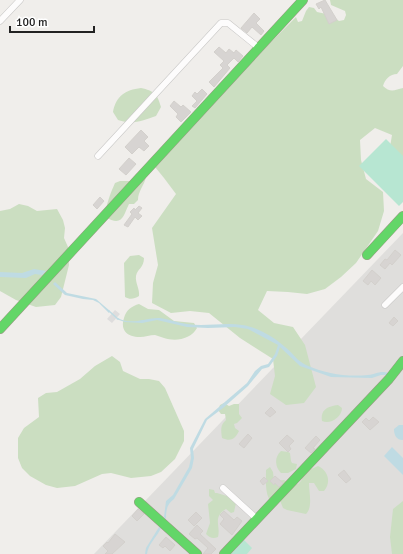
<svg xmlns="http://www.w3.org/2000/svg" width="403" height="554" font-family="Signika,sans-serif">
  <style>
    .residential { fill: #dfdedc }
    .forest { fill: #cbdec1 }
    .pitch { fill: #b7e6d2 }
    .water { fill: #bfdbe3 }
    .pier { fill: #dedddd }
    .lines { fill: none; stroke-linecap: round; stroke-linejoin: round }
    .stream { stroke: #bfdbe3; stroke-width: 1.5 }
    .building { fill: #d7d4d2; stroke: #d3d0cc }
    .street-casing { stroke: #c9c8c7; stroke-width: 7 }
    .fast-casing { stroke: #999a82; stroke-width: 10 }
    .street { stroke: #fdfcfc; stroke-width: 6 }
    .fast { stroke: #63d668; stroke-width: 9 }
  </style>
  <rect width="100%" height="100%" fill="#f0eeeb"/>
  <polygon class="residential" points="403,233 403,554 94,554"/>
  <g class="forest">
    <path d="M330,0h73v66l-6,8c-7,0 -12,5 -14,12 7,7 12,4 20,2v78l-14,-13 3,-18 -17,-7 -15,12 1,20 5,19 17,13 1,19 -6,20 -22,32 -15,14 -16,12 -18,5 -19,-2 -21,-1 -9,19 16,13 19,4 12,18 11,42 -12,16 -18,2 -16,-11 5,-18 -2,-17 -33,-21 -31,-25 -19,-2 -19,2 -19,-10 1,-20 5,-18 -6,-37 24,-34 -12,-16 -13,-16 145,-145 2,5 4,-1 4,-10 3,-4 5,1 3,4 14,3 8,6 5,-1 2,-5 -1,-4 -14,-6z"/>
    <path d="M141,88c13,3 16,5 20,19l-5,9c-15,5 -23,9 -38,4l-5,-8c3,-16 12,-22 28,-24z"/>
    <path d="M141,172l5,5c-2,9 -8,14 -8,23l-4,4h-5c-6,12 -6,23 -24,13 1,-12 5,-23 10,-34l5,-2h10l6,-7z"/>
    <polygon points="19,204 28,206 37,211 57,209 63,220 65,228 64,238 68,247 69,265 61,297 55,305 36,307 16,300 0,291 0,211 10,209"/>
    <path d="M139,255l5,3c0,10 -7,11 -8,18 -1,7 4,13 3,20 -5,3 -9,4 -14,1l-1,-34 6,-7z"/>
    <path d="M139,304l9,5 11,1 15,11 20,2 3,5c-6,11 -21,14 -33,10 -3,-1 -6,-2 -9,-3 -5,0 -10,2 -15,2 -13,0 -20,-7 -16,-19 2,-8 8,-12 15,-14z"/>
    <polygon points="112,356 120,362 123,371 140,379 149,379 159,381 165,388 184,431 184,441 175,459 161,472 151,476 131,478 111,473 102,474 75,486 57,488 46,485 30,476 22,468 18,458 18,438 24,428 39,417 38,398 46,393 57,392 80,379 95,366"/>
    <path d="M224,403l5,3 5,-2h5v10l3,4 -5,5 -3,1 1,4 4,3c-4,8 -8,11 -17,7 -1,-8 -2,-13 4,-18l-1,-6h-4l-3,-4 2,-5z"/>
    <path d="M338,405l4,3c0,9 -12,17 -20,13 -2,-11 6,-15 16,-16z"/>
    <path d="M281,451l7,1 2,1 1,8 1,2 5,1 -1,5 -8,4h-7c-6,-6 -7,-16 0,-22z"/>
    <path d="M318,466c11,5 13,17 6,25h-5l-5,-8h-5c0,10 4,24 -3,31l-19,-4 -4,-2 -4,-10 -10,1c-4,-8 -3,-20 -3,-29l4,-3 3,5 1,9 10,-1 9,5 5,-1 3,-3 4,-9z"/>
    <path d="M209,489l5,1 1,3h2l13,4 6,6 -2,9 -3,1 -5,-4c-14,8 -5,17 -8,28 -5,2 -8,1 -12,-3l4,-11 -2,-19 5,-4 -4,-4z"/>
    <polygon points="403,501 403,554 392,554 390,537 393,509"/>
  </g>
  <g class="pitch">
    <polygon points="386,139 403,156 403,202 399,206 359,166"/>
    <polygon points="244,540 252,548 247,554 231,554"/>
  </g>
  <g class="water">
    <polygon points="34,269 46,271 42,275 35,274 26,278 0,277 0,272 22,273"/>
    <polygon points="55,282 67,293 96,299 110,311 109,313 99,303 93,300 83,299 65,295 53,284"/>
    <path d="M118,318c12,8 30,-1 42,0 9,1 18,5 27,6 19,3 37,-2 55,1 15,2 32,12 43,22 8,6 12,14 21,18 20,9 41,12 62,10 9,-1 11,-5 21,-2l-2,2h-6l-9,3 -41,-1 -31,-11 -20,-19 -3,9 -8,11 -7,2 -14,17 -25,22 -16,12 -14,29 1,9 -2,10 -18,31c-7,5 -8,11 -8,20l-2,-2 2,-16 7,-6 16,-28 2,-9 -1,-10 15,-29 42,-36 8,-12 6,-5 7,-2 7,-10 3,-9 -30,-16 -13,-2 -27,1 -21,-1 -30,-7 -15,3 -17,-1 -9,-3z"/>
    <path d="M399,425h4v15c-7,0 -9,-5 -9,-11z"/>
    <polygon points="392,447 403,458 403,475 384,456"/>
    <path d="M159,527l2,1c-4,9 -13,16 -14,26h-2l1,-6z"/>
  </g>
  <polygon class="pier" points="115,310 120,314 112,323 107,319"/>
  <g class="lines">
    <polyline class="stream" points="109,311 118,319"/>
  </g>
  <g class="building">
    <polygon points="325,0 337,20 329,24 321,7 319,9 316,4"/>
    <polygon points="254,13 260,19 256,23 264,31 261,35 252,27 247,33 241,28"/>
    <polygon points="219,47 226,53 229,49 234,53 236,50 243,56 238,62 234,58 227,65 230,68 214,87 209,82 223,68 220,65 224,61 214,52"/>
    <polygon points="202,89 207,94 195,108 192,106 197,101 192,96 195,92 197,94"/>
    <polygon points="174,101 181,107 183,105 191,112 181,122 176,117 178,114 170,106"/>
    <polygon points="141,130 148,137 144,141 149,146 144,151 139,147 132,154 125,147"/>
    <polygon points="129,158 136,164 126,175 119,169"/>
    <polygon points="100,197 104,201 97,209 93,205"/>
    <polygon points="139,206 142,208 138,213 142,216 138,220 135,217 128,227 124,225 132,214 130,212 134,208 135,210"/>
    <polygon points="395,250 401,255 392,265 390,263 385,269 380,265 385,259 387,260"/>
    <polygon points="372,270 381,278 375,285 371,281 368,285 363,281"/>
    <polygon points="394,317 398,321 393,326 389,323"/>
    <polygon points="271,407 276,412 270,417 265,413"/>
    <polygon points="373,417 379,422 370,430 362,422 366,418 369,421"/>
    <polygon points="248,434 252,438 244,448 239,444"/>
    <polygon points="287,435 294,441 289,446 291,449 288,452 279,443"/>
    <polygon points="316,436 320,440 313,448 315,449 311,453 305,448"/>
    <polygon points="344,470 351,479 346,483 338,475"/>
    <polygon points="275,476 283,483 279,487 275,483 274,485 270,481"/>
    <polygon points="264,477 268,481 263,485 260,481"/>
    <polygon points="138,509 144,514 137,521 132,516"/>
    <polygon points="224,511 234,520 237,517 242,521 232,535 220,524 224,519 220,515"/>
    <polygon points="196,512 202,518 194,526 188,520"/>
    <polygon points="197,525 203,531 200,534 216,549 211,554 203,554 208,548 197,538 195,539 189,534"/>
    <polygon points="115,534 125,542 112,554 105,554 108,551 103,546 107,542 108,543"/>
    <polygon points="166,537 175,545 170,551 165,546 163,548 159,545"/>
  </g>
  <g class="lines">
    <g class="street-casing">
      <g id="street">
        <polyline points="0,21 20,0"/>
        <polyline points="98,156 221,23 228,23 259,48"/>
        <polyline points="385,305 403,287"/>
        <polyline points="223,488 257,519"/>
      </g>
    </g>
    <g class="fast-casing">
      <g id="fast">
        <polyline points="367,255 403,216"/>
        <polyline points="0,329 303,0"/>
        <polyline points="139,502 197,554"/>
        <polyline points="224,554 389,379 403,361"/>
      </g>
    </g>
    <use href="#street" class="street"/>
    <use href="#fast" class="fast"/>
  </g>
  <path d="M10 26v6h84v-6" fill="none" stroke="#222222" stroke-width="2"/>
  <text x="16" y="26" font-size="12" fill="#222222" stroke="#ffffff" stroke-width="3" paint-order="stroke">100 m</text>
</svg>
